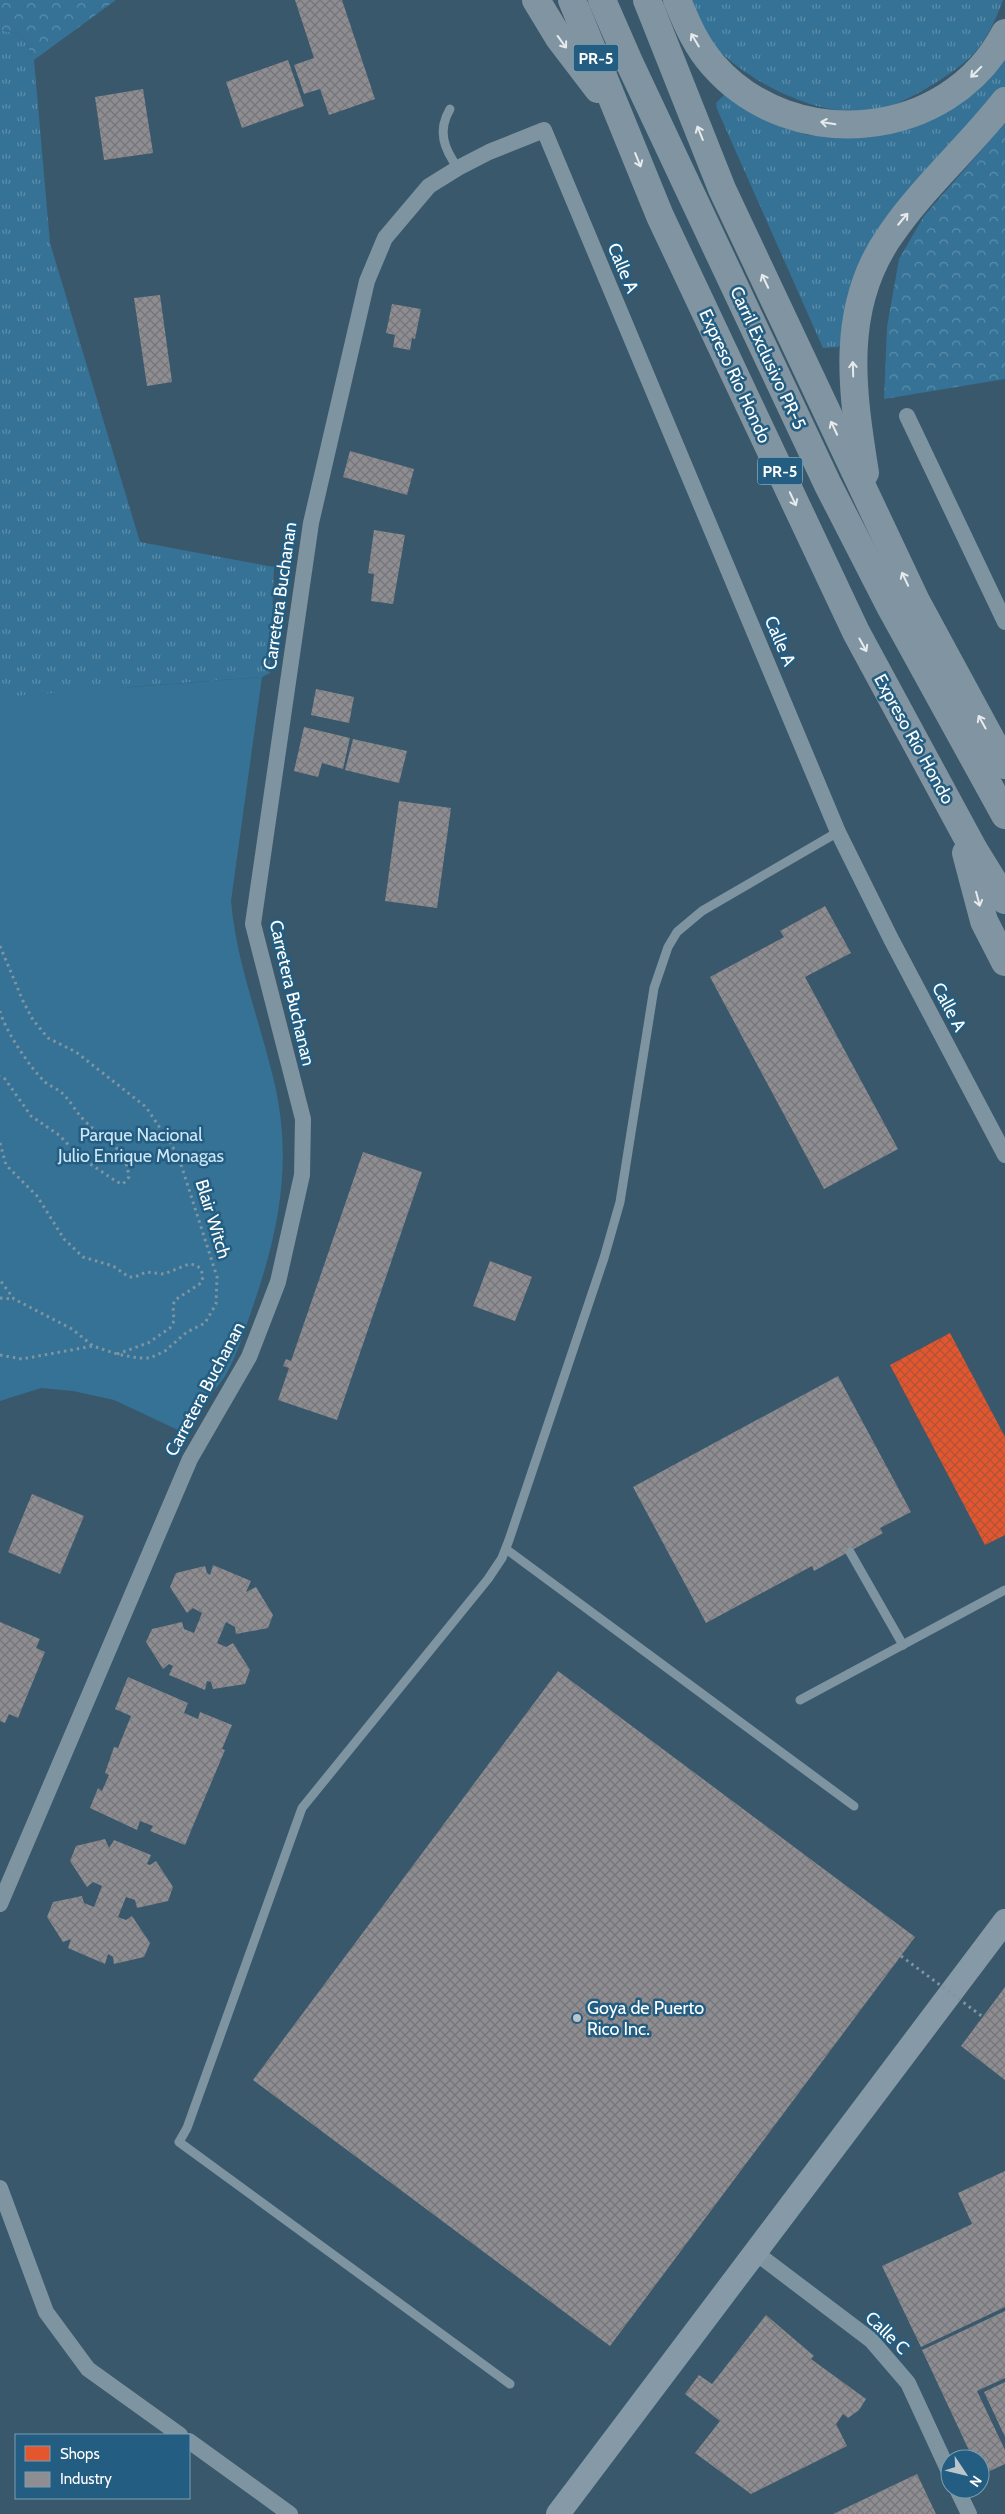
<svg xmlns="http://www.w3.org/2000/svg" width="1005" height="2514" font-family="Cabin,sans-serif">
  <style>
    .grass { fill: url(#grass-tufts) }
    .forest { fill: url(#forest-crowns) }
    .park { fill: #357296 }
    .shops { fill: url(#shops-cross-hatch) }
    .industry { fill: url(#industry-cross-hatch) }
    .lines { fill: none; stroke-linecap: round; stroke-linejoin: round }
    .path { stroke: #7f94a1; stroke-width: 3; stroke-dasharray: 2.5 4; stroke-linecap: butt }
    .lane { stroke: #7f94a1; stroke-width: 9 }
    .street { stroke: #7f94a1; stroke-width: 16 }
    .secondary { stroke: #8699a6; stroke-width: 24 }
    .highway { stroke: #8094a1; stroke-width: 28 }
    .path-bridge { stroke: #7f94a1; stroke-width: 3; stroke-dasharray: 2.5 4; stroke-linecap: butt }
    .oneway { stroke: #e6eaec }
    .poi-dot { fill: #bac5cb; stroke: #235d81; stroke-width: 2 }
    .labels { text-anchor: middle; stroke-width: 5; stroke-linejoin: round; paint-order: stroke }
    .shield { fill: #235d81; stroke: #bdced9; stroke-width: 1 }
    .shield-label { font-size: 16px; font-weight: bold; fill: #fff }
    .street-label { font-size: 18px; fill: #fff; stroke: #235d81 }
    .park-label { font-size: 18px; fill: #cee7f6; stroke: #235d81 }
    .poi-label { font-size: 18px; fill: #fff; stroke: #235d81; text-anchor: start }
  </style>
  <defs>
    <pattern id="grass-tufts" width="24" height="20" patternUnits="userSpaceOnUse" patternTransform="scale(1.25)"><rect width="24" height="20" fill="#357296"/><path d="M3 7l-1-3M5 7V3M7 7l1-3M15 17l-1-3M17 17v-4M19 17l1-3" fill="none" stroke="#5d8eab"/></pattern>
    <pattern id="forest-crowns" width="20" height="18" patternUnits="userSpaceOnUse" patternTransform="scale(1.25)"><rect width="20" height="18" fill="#357296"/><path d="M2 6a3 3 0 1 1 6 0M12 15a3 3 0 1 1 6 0" fill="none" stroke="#5d8eab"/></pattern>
    <pattern id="shops-cross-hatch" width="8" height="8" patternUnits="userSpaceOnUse" patternTransform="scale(1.25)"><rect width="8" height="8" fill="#e4572e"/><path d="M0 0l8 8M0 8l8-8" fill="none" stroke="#af5338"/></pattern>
    <pattern id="industry-cross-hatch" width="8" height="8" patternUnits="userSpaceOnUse" patternTransform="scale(1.25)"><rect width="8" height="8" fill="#8d8d92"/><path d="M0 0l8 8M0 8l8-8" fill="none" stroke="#76767a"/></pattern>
  </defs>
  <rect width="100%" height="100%" fill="#39586b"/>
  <g class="grass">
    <path d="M686,0h317c-8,22 -19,46 -37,61 -19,17 -72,49 -97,51 -61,4 -135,-37 -171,-84 -6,-7 -9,-19 -12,-28z"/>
    <polygon points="0,30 22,35 34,60 50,243 140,542 274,567 270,673 262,677 129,687 0,743"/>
    <polygon points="1005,52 1005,91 923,187 846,341 838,347 823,348 717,109 716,103 725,94 807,135 851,138 904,130 957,106"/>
  </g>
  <g class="forest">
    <polygon points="0,0 116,0 34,60 22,35 0,30"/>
    <polygon points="1005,123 1005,379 884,399 887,327 899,259 924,216"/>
  </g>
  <path class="park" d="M262,677l-31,224c5,59 27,115 41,172 22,84 8,156 -20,236 -8,22 -15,47 -27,67 -12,19 -32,37 -47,54l-64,-30 -41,-9 -32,-3 -41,13v-704z"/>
  <polygon class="shops" points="950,1333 1005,1437 1005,1535 985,1545 890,1365"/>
  <g class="industry">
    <polygon points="295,0 342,0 375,99 329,115 320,89 304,94 294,65 314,58"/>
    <polygon points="288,60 304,106 242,128 226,82"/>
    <polygon points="143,89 153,153 104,160 95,97"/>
    <polygon points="160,295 172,382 147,386 134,298"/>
    <polygon points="392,304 421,309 415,339 412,338 410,350 393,347 395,335 386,333"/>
    <polygon points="350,451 414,469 407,495 343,477"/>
    <polygon points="374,530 405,535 393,604 371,601 374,574 368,573"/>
    <polygon points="316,689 354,697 349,723 311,715"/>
    <polygon points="304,727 350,738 343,769 322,763 318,777 294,771"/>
    <polygon points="353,739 407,751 399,783 345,770"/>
    <polygon points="399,801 451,808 437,908 385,901"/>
    <polygon points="825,906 851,953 805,977 898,1149 824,1189 710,977 784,937 780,931"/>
    <polygon points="363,1152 422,1172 337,1420 278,1400 289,1368 283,1366 286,1359 291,1361"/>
    <polygon points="490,1261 532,1277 515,1321 473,1306"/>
    <polygon points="838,1376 911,1512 880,1528 883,1533 814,1571 812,1566 706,1623 633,1487"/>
    <polygon points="32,1494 84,1516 60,1574 8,1552"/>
    <polygon points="213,1565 251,1581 246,1592 256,1587 273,1615 268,1628 236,1634 235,1627 226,1622 217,1643 226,1647 233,1643 250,1670 245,1684 213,1689 211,1682 207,1681 205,1690 169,1675 173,1666 169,1664 163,1669 146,1642 152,1629 182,1622 184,1629 194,1633 202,1613 193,1608 187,1613 170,1587 176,1573 205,1566 207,1573 210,1575"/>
    <polygon points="0,1622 40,1639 36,1648 45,1652 18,1718 9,1714 5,1723 0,1721"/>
    <polygon points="558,1671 915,1937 610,2346 253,2080"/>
    <polygon points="128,1677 188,1703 184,1713 198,1719 200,1712 232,1725 222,1749 225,1750 185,1845 150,1831 153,1826 140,1821 137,1830 90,1808 98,1788 102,1791 109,1775 105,1773 114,1747 118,1748 131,1716 115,1709"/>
    <polygon points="105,1839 109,1848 114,1840 151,1855 147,1864 150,1865 156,1861 173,1887 168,1901 137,1908 135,1900 126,1897 118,1917 126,1920 132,1916 150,1943 144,1957 114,1964 113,1957 108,1954 105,1964 68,1948 71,1939 63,1942 47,1917 53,1902 82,1896 84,1903 94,1907 102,1886 93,1882 87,1887 70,1861 76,1846"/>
    <polygon points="1005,1987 1005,2080 961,2046"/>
    <polygon points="1005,2171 1005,2307 921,2347 882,2266 972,2224 958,2193"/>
    <polygon points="1005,2311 1005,2378 977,2391 1005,2450 1005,2464 981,2475 980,2459 973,2459 922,2350"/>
    <polygon points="766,2315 814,2356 811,2359 866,2399 859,2410 848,2418 843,2414 836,2424 847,2446 751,2494 695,2453 720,2421 685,2394 699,2375 712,2384"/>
    <polygon points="1005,2382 1005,2437 984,2392"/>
    <polygon points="917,2474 936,2514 833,2514"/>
  </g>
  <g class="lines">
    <g class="path">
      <polyline points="0,946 23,1001 33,1020 48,1038 76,1052 146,1107 178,1155 217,1277 216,1304 205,1323 187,1332 165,1351 150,1358 138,1358 117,1354 93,1346 72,1329 14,1299 0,1280"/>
      <path d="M0,1011c4,18 31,58 45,71 6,5 14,7 19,13 8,8 13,19 22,27 20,20 39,23 43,55l-6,7 -6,-2 -37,-25 -21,-22 -28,-19 -26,-37 -5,-3"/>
      <polyline points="0,1143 6,1165 37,1196 64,1239 83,1257 113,1266 129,1277 135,1277 146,1272 164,1274 189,1264 196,1265 201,1269 203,1277 201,1283 175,1300 173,1305 174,1321 170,1328 148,1343 117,1354"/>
      <polyline points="0,1298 14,1299"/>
      <polyline points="0,1355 22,1359 93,1346"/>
    </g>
    <g class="lane">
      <path d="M450,109c-13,22 -6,40 8,59"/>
      <polyline points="506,1549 854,1806"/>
      <polyline points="850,1552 903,1645"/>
      <polyline points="800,1700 1005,1590"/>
      <polyline points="510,2384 179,2142 187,2128 302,1808 488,1579 502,1558 509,1540 604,1258 620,1202 654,988 668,947 677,932 702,911 838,832"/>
    </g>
    <g class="street">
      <polyline points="907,416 1005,622"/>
      <polyline points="0,1904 190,1459 249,1357 278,1282 302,1175 303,1119 253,924 311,523 367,281 385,238 429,186 458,168 489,152 544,130 838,832 891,939 1005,1155"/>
      <polyline points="0,2188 46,2312 88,2369 180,2435"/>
      <polyline points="756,2253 871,2340 908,2383 950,2474"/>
      <polyline points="189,2441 290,2514"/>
      <polyline points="957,2489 969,2514"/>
    </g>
    <polyline class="secondary" points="558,2514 1005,1921"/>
    <g class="highway">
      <polyline points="536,0 559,38 598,89"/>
      <polyline points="572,0 660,216 856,632 974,850 1005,900"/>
      <polyline points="602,0 630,64 828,485 891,608 1005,815"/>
      <polyline points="647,0 722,189 916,601 1005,765"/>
      <path d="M677,0c10,24 19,46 37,66 79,89 235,75 291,-33"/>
      <path d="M865,473c-13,-82 -26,-166 26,-239 33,-48 78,-87 114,-133"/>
      <polyline points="966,853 984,921 1005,962"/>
    </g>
    <polyline class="path-bridge" points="901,1956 983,2017"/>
  </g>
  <defs><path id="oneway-shaft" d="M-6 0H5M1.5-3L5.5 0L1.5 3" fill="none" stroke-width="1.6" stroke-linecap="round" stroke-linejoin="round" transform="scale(1.25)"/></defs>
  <g class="oneway">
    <use href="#oneway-shaft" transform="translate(695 40) rotate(-121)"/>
    <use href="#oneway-shaft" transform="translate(562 42) rotate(54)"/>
    <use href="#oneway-shaft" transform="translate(976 72) rotate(135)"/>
    <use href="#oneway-shaft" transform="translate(828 123) rotate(-171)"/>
    <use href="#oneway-shaft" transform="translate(700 133) rotate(-112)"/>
    <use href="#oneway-shaft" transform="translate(638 160) rotate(68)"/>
    <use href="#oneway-shaft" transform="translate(903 219) rotate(-50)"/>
    <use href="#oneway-shaft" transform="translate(765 281) rotate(-115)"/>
    <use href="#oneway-shaft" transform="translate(853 369) rotate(-92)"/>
    <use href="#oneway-shaft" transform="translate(834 428) rotate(-115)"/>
    <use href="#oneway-shaft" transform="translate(793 499) rotate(65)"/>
    <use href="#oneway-shaft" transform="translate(905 579) rotate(-115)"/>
    <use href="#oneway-shaft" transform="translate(863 645) rotate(61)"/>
    <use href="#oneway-shaft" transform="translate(982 722) rotate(-119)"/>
    <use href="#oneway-shaft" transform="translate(978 899) rotate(75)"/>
  </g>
  <circle class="poi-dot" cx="577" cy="2018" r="5"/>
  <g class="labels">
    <g class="shield">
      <rect x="573.5" y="44.5" width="45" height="27" rx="4"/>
      <rect x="757.5" y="457.5" width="45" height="27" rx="4"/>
    </g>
    <g class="shield-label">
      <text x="596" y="64">PR-5</text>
      <text x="780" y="477">PR-5</text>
    </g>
    <g class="street-label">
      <text transform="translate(623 268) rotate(67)" y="6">Calle A</text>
      <text transform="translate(768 358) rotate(65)" y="6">Carril Exclusivo PR-5</text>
      <text transform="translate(735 376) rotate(65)" y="6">Expreso Río Hondo</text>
      <text transform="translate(280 596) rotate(-82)" y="6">Carretera Buchanan</text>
      <text transform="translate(780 641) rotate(67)" y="6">Calle A</text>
      <text transform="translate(914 739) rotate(61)" y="6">Expreso Río Hondo</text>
      <text transform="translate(292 993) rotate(77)" y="6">Carretera Buchanan</text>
      <text transform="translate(949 1007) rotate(62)" y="6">Calle A</text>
      <text transform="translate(213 1219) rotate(73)" y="6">Blair Witch</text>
      <text transform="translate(205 1389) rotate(-62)" y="6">Carretera Buchanan</text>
      <text transform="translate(887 2333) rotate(44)" y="6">Calle C</text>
    </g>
    <g class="park-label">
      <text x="141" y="1141">Parque Nacional<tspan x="141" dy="21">Julio Enrique Monagas</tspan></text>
    </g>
    <g class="poi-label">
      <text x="587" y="2014">Goya de Puerto<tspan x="587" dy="21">Rico Inc.</tspan></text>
    </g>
  </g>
  <rect x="15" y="2434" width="175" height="65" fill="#235d81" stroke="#7b9eb3"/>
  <rect x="25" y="2446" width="25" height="15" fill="#e4572e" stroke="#7b9eb3"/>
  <text x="60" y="2459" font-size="15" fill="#ffffff">Shops</text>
  <rect x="25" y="2472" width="25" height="15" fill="#8d8d92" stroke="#7b9eb3"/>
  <text x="60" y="2484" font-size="15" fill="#ffffff">Industry</text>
  <g transform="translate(965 2474) rotate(125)"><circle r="24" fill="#235d81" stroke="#7b9eb3"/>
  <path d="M0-4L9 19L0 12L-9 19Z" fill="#bac5cb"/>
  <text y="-8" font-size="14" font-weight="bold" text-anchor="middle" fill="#ffffff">N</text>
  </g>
</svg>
